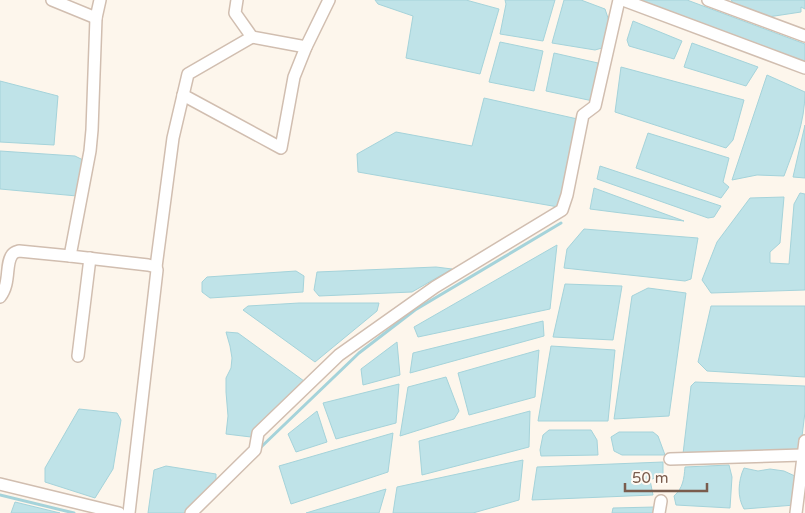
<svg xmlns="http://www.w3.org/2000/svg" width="805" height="513" font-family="'Varela Round',sans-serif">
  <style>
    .water { fill: #bfe3e8; stroke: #a5d3da }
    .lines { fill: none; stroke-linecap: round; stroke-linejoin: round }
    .stream { stroke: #a5d3da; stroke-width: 3 }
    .minor-casing { stroke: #d1beb0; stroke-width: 14 }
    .minor { stroke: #fff; stroke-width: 11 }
  </style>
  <rect width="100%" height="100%" fill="#fdf6ec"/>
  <g class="water">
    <polygon points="375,0 466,0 499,9 480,74 406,58 413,16 378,4"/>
    <polygon points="505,0 555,0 543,41 500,34 506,4"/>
    <polygon points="564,0 581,0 605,9 609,21 602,48 595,50 552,43"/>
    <polygon points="638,0 687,0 805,44 805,62"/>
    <polygon points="731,0 805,0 805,9 801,7 801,12 768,17 733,3"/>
    <polygon points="633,21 682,41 674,59 629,46 627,40"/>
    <polygon points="500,42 543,51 534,91 489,82"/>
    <polygon points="692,43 758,67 746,86 684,67"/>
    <polygon points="554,53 598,63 593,101 546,91"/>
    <polygon points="621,67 744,100 733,140 726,148 615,112"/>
    <path d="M767,75l38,17c0,30 -11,57 -21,84l-27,-1 -25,5z"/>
    <polygon points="0,81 58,96 54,145 0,142"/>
    <polygon points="484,98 582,120 564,208 358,172 357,154 396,132 472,146"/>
    <polygon points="805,125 805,178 793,177"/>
    <polygon points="648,133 729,158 723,182 729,187 721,198 636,168"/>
    <polygon points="0,151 75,156 83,160 77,196 0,189"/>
    <polygon points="600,166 721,206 714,217 708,218 597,179"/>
    <polygon points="594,188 684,221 590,209"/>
    <polygon points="800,193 805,194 805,290 711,293 702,280 717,242 750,198 784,197 780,243 770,252 770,263 789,264 794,204"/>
    <polygon points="584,229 698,238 691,279 685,281 564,268 567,249"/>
    <polygon points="557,245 550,309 418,337 414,327"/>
    <polygon points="436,267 452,269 412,292 319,296 314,290 317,272"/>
    <polygon points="296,271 304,276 303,292 210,298 202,292 202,282 207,277"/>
    <polygon points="565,284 622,286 613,340 553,337"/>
    <polygon points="648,288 686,293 669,416 614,419 632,296"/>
    <polygon points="299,303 379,303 377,311 315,362 243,310 248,306"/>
    <polygon points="711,306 805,306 805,377 707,371 698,362"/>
    <polygon points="543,321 544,336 410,373 413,353"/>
    <polygon points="226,332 238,333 304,381 251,437 226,434 228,416 226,392 226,378 231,368 232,358 230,346"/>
    <polygon points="397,342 400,375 363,385 361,369"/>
    <polygon points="551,346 615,350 608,421 538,421"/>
    <polygon points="539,350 535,397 469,415 458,373"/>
    <polygon points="446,377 459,411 454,419 400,436 408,387"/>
    <polygon points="695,382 805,386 805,412 800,453 683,454 691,386"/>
    <polygon points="399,384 396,423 336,439 323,403"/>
    <polygon points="79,409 117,413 121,420 113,469 95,498 45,482 45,468"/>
    <polygon points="317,411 327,442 296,452 288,434"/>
    <polygon points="530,411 529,447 422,475 419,441"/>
    <polygon points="549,430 591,430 597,440 598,455 541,456 540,450 543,435"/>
    <polygon points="619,432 653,432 658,436 665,455 622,455 614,451 611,437"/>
    <polygon points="393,433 388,472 291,504 279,466"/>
    <polygon points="523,460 519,500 473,513 393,513 397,487"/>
    <polygon points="663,462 663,474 650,480 653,495 532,500 537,467"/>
    <path d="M729,465l3,12 -2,31 -54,-3 -2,-9c9,-8 10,-17 11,-29z"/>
    <polygon points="166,466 216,474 216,485 186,513 148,513 154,470"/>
    <path d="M744,468l14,3 12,-2 14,2 13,6 -2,28 -51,4c-7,-12 -6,-28 0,-41z"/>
    <polygon points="386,489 379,513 306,513"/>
    <polygon points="15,502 60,513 11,513"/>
    <polygon points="655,507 655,513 612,513 613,508"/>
  </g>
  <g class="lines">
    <g class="stream">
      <polyline points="259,449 359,353 415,310 561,223"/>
      <polyline points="0,495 74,513"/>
    </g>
    <g class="minor-casing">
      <g id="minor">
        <polyline points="52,0 96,18"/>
        <polyline points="100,0 96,18 92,130 90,151 70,256 148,265 156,267 157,270 129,513"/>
        <polyline points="237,0 235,13 252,37 306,47"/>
        <polyline points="623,0 805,68"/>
        <polyline points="708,0 805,36"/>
        <polyline points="183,95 281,148 294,77 306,47 329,0"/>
        <polyline points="156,267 173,138 188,74 252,37"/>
        <path d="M0,297c11,-14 5,-33 12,-42 2,-3 4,-3 7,-4l51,5"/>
        <polyline points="78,356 90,258"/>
        <polyline points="670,459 803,455"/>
        <polyline points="0,484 119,513"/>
        <polyline points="191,513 255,450 258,433 339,355 435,287 562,210 567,195 583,115 595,106 619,0"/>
        <polyline points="659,513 661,501"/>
        <polyline points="796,513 805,441"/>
      </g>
    </g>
    <use href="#minor" class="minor"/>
  </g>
  <path d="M625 483v8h82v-8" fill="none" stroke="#7a5c4d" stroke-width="2.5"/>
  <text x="632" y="483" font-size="15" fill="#7a5c4d" stroke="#fffaf3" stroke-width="4" paint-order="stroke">50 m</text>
</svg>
